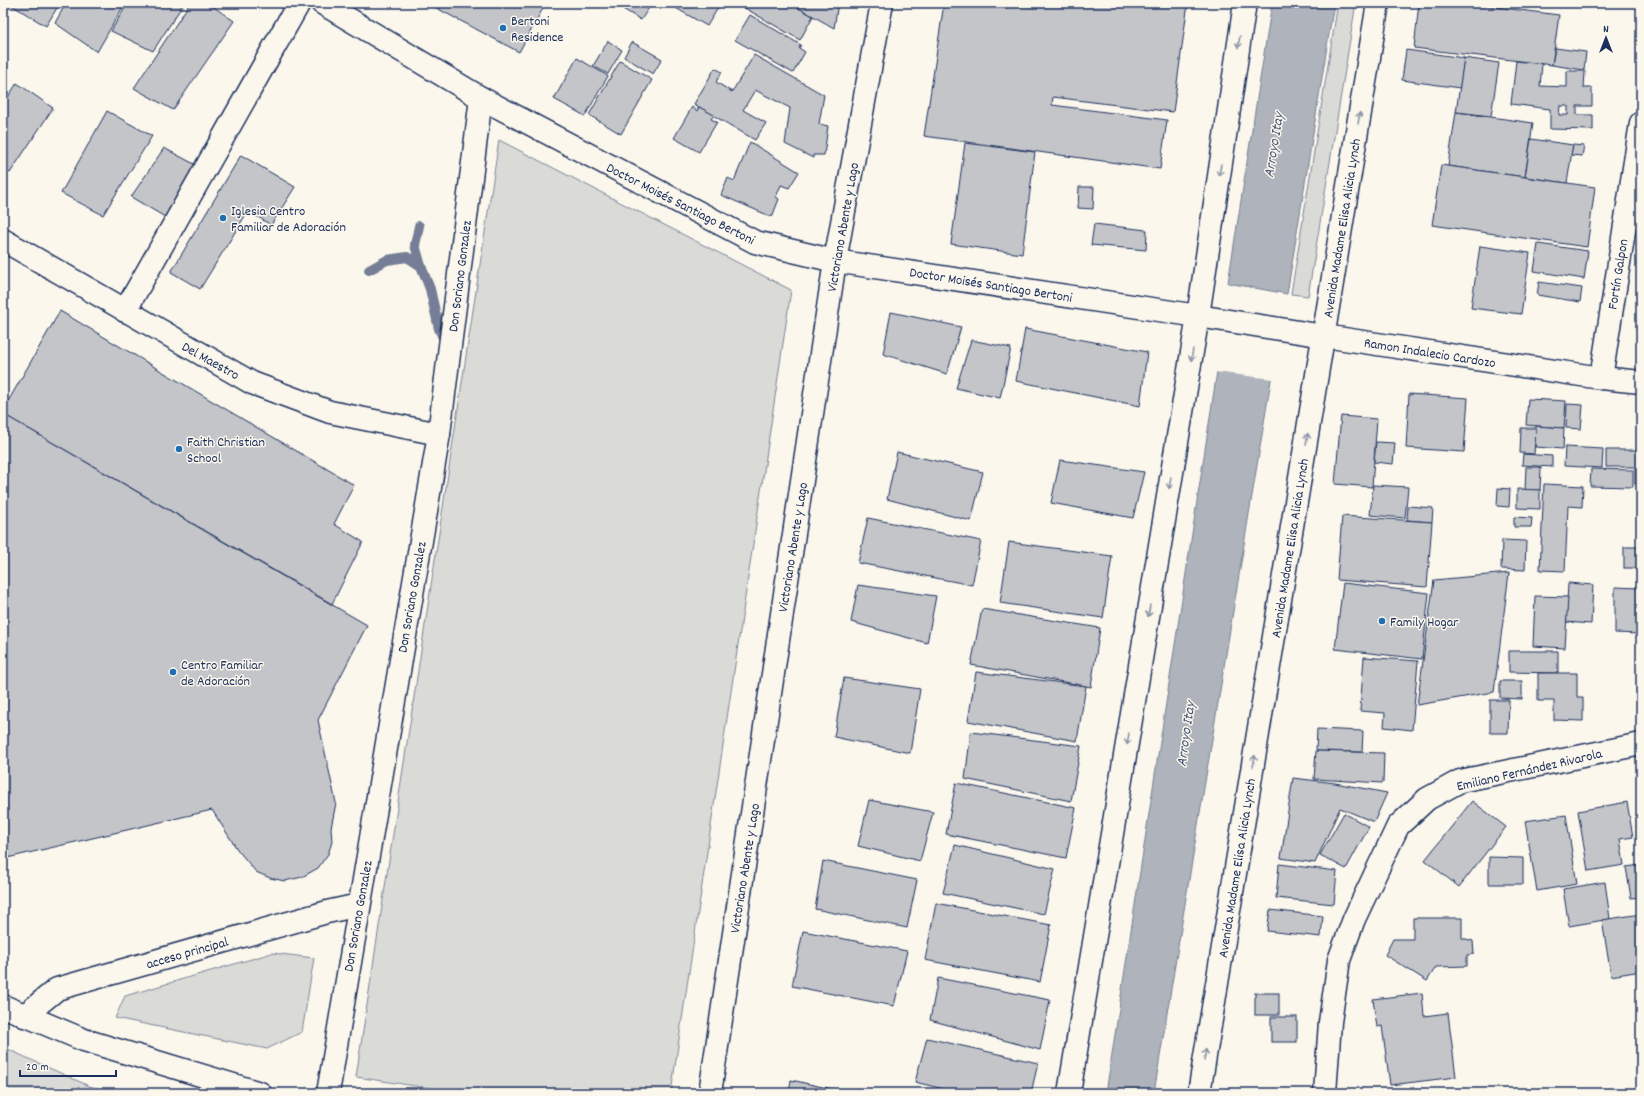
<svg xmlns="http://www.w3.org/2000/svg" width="1644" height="1096" font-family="Dekko,sans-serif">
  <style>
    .green { fill: #dadad7; stroke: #7a849a }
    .water { fill: #afb3bb; stroke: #747e96 }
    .pier { fill: #fbf7ec }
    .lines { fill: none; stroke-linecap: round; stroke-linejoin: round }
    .stream { stroke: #747e96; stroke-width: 10 }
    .building { fill: #c3c5c9; stroke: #1b2f5e; fill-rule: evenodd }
    .minor-casing { stroke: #1b2f5e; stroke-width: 25 }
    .highway-casing { stroke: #1b2f5e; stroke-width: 25 }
    .minor { stroke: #fbf7ec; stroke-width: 22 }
    .highway { stroke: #fbf7ec; stroke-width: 22 }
    .oneway { stroke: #8b93a5 }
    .poi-dot { fill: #1f6fb2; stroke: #fbf7ec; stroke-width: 1.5 }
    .labels { text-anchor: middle; stroke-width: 3; stroke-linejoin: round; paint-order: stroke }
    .poi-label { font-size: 14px; fill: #1b2f5e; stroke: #fbf7ec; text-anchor: start }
    .street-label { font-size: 14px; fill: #1b2f5e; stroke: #fbf7ec }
    .water-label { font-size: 15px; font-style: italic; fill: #47577a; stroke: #fbf7ec }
  </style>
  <rect width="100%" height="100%" fill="#fbf7ec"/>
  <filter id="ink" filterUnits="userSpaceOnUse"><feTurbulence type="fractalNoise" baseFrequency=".025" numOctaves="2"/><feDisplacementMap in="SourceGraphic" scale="8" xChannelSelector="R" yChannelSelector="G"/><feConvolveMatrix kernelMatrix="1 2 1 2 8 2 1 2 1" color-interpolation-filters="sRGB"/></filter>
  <g filter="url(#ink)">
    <g class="green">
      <polygon points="1338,3 1356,3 1308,296 1291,294"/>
      <polygon points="499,140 791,290 671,1093 462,1093 356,1077"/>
      <polygon points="272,953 314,958 302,1032 267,1049 115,1018 125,996"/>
      <polygon points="3,1047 89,1086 115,1093 3,1093"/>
    </g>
    <g class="water">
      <polygon points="1272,3 1334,3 1287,294 1228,283"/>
      <polygon points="1218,365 1272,374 1154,1093 1106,1093"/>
    </g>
    <polygon class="pier" points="1219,363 1273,372 1273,379 1215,372 1216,364"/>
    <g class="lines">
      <g class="stream">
        <polyline points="419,226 415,245 421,266"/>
        <polyline points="369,270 387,260 407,257 421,266 430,289 439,329 446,344"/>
      </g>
    </g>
    <g class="building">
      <polygon points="8,3 60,3 46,26"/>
      <polygon points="66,3 125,3 97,52 55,23"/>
      <polygon points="128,3 184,3 153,51 111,31"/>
      <polygon points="190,3 208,3 234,21 173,110 134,88"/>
      <polygon points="427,3 546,3 519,52"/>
      <polygon points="613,3 652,3 641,20"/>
      <polygon points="667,3 721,3 707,26"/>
      <polygon points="745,3 790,3 813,16 800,40 743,7"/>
      <polygon points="790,3 838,3 834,28 813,16"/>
      <polygon points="944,3 1188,3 1173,112 1053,97 1052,105 1167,120 1160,169 924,136"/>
      <polygon points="1419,3 1464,3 1559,15 1552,65 1414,48"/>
      <polygon points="750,15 801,45 799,48 805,52 793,73 735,40"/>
      <polygon points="608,41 622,50 608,74 593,66"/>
      <polygon points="632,42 662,59 653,74 624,57"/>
      <polygon points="1555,48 1586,52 1584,70 1552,65"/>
      <polygon points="1406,50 1464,58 1460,88 1402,80"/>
      <polygon points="754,55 824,95 819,124 828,126 824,155 813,155 813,158 785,144 790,108 755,90 743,110 766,123 755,140 694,104 715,68 722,72 716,82 732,92"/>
      <polygon points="577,58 608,76 585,116 554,99"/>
      <polygon points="1464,58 1499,63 1491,116 1456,112"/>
      <polygon points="620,61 652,80 621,134 589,115"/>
      <path d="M1516,61l26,3 -2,22 27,1v-16h18l-1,17h8v18h-15v9h16v15l-43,-1v-20l-39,-5zM1560,106h8v9h-9z"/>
      <polygon points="17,83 53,108 10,173 3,169 3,105"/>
      <polygon points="692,107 697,111 699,107 714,115 711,119 717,122 699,152 674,138"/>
      <polygon points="107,111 152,136 103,215 61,193"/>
      <polygon points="1456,112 1533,123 1525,177 1448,166"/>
      <polygon points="1531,139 1573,145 1567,183 1525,177"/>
      <polygon points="750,142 799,172 789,188 781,185 776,197 779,199 772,217 721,195 728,178 734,181"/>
      <polygon points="965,143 1035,152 1022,254 951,244"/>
      <polygon points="1573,145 1584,146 1582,156 1571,155"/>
      <polygon points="164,148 200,167 165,217 131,197"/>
      <polygon points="241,155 295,187 271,225 248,211 200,289 171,272"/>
      <polygon points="1441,165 1595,187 1587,247 1432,225"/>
      <polygon points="1079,187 1094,187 1093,209 1078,208"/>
      <polygon points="1094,224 1147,230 1146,250 1091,245"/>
      <polygon points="1538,244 1588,251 1584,279 1534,271"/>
      <polygon points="1480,246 1530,253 1521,314 1471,308"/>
      <polygon points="1539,282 1582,288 1580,302 1537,295"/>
      <polygon points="60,311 354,485 334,524 363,542 332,604 3,414 3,410"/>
      <polygon points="891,312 961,327 947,374 883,354"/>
      <polygon points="1025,329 1147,352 1140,406 1016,381"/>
      <polygon points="971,340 1011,348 1000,398 956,388"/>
      <polygon points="1409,394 1468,398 1464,452 1406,448"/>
      <polygon points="1528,399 1566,401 1564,428 1526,425"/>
      <polygon points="1567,404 1583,405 1581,429 1566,428"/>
      <polygon points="3,414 367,625 318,720 336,803 331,828 332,842 328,854 318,868 302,877 285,881 270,878 256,872 237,849 212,810 3,859"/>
      <polygon points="1341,416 1377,419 1372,487 1335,484"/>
      <polygon points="1536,426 1564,428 1563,449 1535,447"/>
      <polygon points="1521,428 1536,428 1534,454 1520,453"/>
      <polygon points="1376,442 1395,443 1393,464 1374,462"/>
      <polygon points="1565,447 1603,449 1602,468 1564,466"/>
      <polygon points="1606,450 1641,450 1641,484 1635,484 1635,467 1606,467"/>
      <polygon points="897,452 983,472 971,521 887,499"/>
      <polygon points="1523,454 1552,456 1552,467 1522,465"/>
      <polygon points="1060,460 1144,472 1133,518 1051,503"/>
      <polygon points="1526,467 1541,467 1540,490 1525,490"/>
      <polygon points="1591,469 1633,470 1633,487 1590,486"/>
      <polygon points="1544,484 1583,486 1582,507 1568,506 1565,571 1540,570"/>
      <polygon points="1373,485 1408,487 1405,518 1370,515"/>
      <polygon points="1498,488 1510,489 1509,507 1497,506"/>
      <polygon points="1517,489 1540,490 1540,509 1517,508"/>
      <polygon points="1408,506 1433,508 1432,522 1407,520"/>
      <polygon points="1342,516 1432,522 1427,587 1337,580"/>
      <polygon points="1514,517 1532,518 1531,527 1514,527"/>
      <polygon points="868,518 981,541 972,585 858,563"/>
      <polygon points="1502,540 1526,541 1525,570 1501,569"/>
      <polygon points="1009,542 1112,556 1103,618 1000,603"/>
      <rect x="1624" y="547" width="17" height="21"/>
      <polygon points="1509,573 1494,692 1417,705 1434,580"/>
      <polygon points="1343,583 1429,593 1422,659 1335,649"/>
      <polygon points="1568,583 1593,585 1591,624 1566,622"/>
      <polygon points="858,585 936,596 927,643 851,622"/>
      <polygon points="1615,587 1639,588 1638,634 1615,633"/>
      <polygon points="1535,596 1568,597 1565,648 1533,646"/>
      <polygon points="982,609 1100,628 1091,687 971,665"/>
      <polygon points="1509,651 1558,651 1558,673 1509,672"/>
      <polygon points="1364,657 1418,661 1412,730 1384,727 1385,713 1360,711"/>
      <polygon points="976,672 1086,686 1077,741 968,721"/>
      <polygon points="1538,673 1577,673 1577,697 1583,697 1583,721 1554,720 1554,701 1538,701"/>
      <polygon points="844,678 920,689 910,753 834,737"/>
      <polygon points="1500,681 1522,681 1522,699 1500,698"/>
      <polygon points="1490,700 1509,700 1508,733 1490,733"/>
      <polygon points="1317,729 1363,731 1362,752 1316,751"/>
      <polygon points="971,732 1081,746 1071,801 965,779"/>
      <polygon points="1316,751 1384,753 1383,783 1314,779"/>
      <polygon points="1293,778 1335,783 1387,793 1374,822 1340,808 1315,863 1281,858"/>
      <polygon points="956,783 1076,808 1066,858 946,834"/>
      <polygon points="869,800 933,812 920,861 858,846"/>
      <polygon points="1472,801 1506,827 1459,887 1425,860"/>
      <polygon points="1627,802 1633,837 1620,839 1624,865 1588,871 1578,811"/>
      <polygon points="1344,813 1369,827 1346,869 1320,855"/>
      <polygon points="1566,815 1577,884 1537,891 1525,821"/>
      <polygon points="955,845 1055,869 1044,914 943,893"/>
      <polygon points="1489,857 1523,858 1523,884 1489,884"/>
      <polygon points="823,861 917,880 907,928 815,909"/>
      <polygon points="1279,864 1337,871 1334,904 1276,898"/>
      <polygon points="1641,865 1641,897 1631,898 1626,867"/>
      <polygon points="1605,882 1610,919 1569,926 1563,889"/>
      <polygon points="936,903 1051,925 1040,982 925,960"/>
      <polygon points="1270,910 1323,916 1321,937 1267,931"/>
      <polygon points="1641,914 1641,971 1611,976 1602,920"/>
      <polygon points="1413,918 1462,918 1462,938 1473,941 1474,954 1467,955 1467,966 1436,967 1427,981 1385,955 1393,939 1413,939"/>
      <polygon points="803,931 907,951 894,1006 792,986"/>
      <polygon points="938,978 1050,1000 1040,1050 930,1020"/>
      <rect x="1255" y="993" width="24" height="22"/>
      <polygon points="1422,993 1424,1016 1448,1013 1456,1077 1390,1085 1382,1026 1377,1027 1373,999"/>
      <rect x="1271" y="1017" width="26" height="25"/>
      <polygon points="927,1038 1038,1063 1031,1093 960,1093 915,1082"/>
      <polygon points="791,1080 850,1093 789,1093"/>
    </g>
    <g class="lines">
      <g class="minor-casing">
        <g id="minor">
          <polyline points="322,3 481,98 755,242 835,261 1198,316"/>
          <polyline points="3,240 252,383 330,412 439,434"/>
          <polyline points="125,311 299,3"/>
          <polyline points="1324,336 1601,378 1641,382"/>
          <polyline points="1601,378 1641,123"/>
          <polyline points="3,1006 84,1040 260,1093"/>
          <polyline points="24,1016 57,989 327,912 359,905"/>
          <polyline points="328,1093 439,434 481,98"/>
          <polyline points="710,1093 835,261 882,3"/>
          <polyline points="1325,1093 1330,1022 1339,960 1354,919 1398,826 1427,799 1460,781 1641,744"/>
        </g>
      </g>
      <g class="highway-casing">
        <g id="highway">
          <polyline points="1198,316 1324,336"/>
          <polyline points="1069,1093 1198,316 1245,3"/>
          <polyline points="1199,1093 1378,3"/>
        </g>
      </g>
      <use href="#minor" class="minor"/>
      <use href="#highway" class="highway"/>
    </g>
    <defs><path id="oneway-shaft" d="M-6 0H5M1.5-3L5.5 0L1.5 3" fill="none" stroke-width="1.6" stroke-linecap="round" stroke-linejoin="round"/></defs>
    <g class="oneway">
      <use href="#oneway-shaft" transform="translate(1239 42) rotate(99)"/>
      <use href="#oneway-shaft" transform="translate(1359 118) rotate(-81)"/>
      <use href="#oneway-shaft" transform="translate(1220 170) rotate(99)"/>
      <use href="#oneway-shaft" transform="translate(1192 355) rotate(99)"/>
      <use href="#oneway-shaft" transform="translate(1307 439) rotate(-81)"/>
      <use href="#oneway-shaft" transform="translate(1170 483) rotate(99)"/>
      <use href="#oneway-shaft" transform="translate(1149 611) rotate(99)"/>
      <use href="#oneway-shaft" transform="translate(1128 739) rotate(99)"/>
      <use href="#oneway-shaft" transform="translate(1254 761) rotate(-81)"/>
      <use href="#oneway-shaft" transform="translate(1205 1055) rotate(-81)"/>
    </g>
  </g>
  <g class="poi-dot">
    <circle cx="503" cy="28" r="4"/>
    <circle cx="223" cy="218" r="4"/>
    <circle cx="179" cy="449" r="4"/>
    <circle cx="1382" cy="621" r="4"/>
    <circle cx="173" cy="672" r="4"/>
  </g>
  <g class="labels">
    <g class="poi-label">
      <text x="511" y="25">Bertoni<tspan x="511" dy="16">Residence</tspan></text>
      <text x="231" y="215">Iglesia Centro<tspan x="231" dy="16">Familiar de Adoración</tspan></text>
      <text x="187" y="446">Faith Christian<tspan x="187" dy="16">School</tspan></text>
      <text x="1390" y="626">Family Hogar</text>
      <text x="181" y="669">Centro Familiar<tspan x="181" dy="16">de Adoración</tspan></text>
    </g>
    <g class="street-label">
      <text transform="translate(681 203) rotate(27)" y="5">Doctor Moisés Santiago Bertoni</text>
      <text transform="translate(842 227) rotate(-80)" y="5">Victoriano Abente y Lago</text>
      <text transform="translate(1341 228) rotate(-81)" y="5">Avenida Madame Elisa Alicia Lynch</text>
      <text transform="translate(1617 274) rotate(-81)" y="5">Fortín Galpon</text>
      <text transform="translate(459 276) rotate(-83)" y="5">Don Soriano Gonzalez</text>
      <text transform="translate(991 284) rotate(9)" y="5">Doctor Moisés Santiago Bertoni</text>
      <text transform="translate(1430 352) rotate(9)" y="5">Ramon Indalecio Cardozo</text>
      <text transform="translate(211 360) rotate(29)" y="5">Del Maestro</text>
      <text transform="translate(792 547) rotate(-81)" y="5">Victoriano Abente y Lago</text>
      <text transform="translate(1289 548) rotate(-81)" y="5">Avenida Madame Elisa Alicia Lynch</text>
      <text transform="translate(411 597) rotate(-80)" y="5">Don Soriano Gonzalez</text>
      <text transform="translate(1529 769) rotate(-13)" y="5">Emiliano Fernández Rivarola</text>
      <text transform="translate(744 868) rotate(-81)" y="5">Victoriano Abente y Lago</text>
      <text transform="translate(1236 868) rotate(-81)" y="5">Avenida Madame Elisa Alicia Lynch</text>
      <text transform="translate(357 916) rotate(-80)" y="5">Don Soriano Gonzalez</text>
      <text transform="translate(187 952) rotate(-16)" y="5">acceso principal</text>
    </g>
    <g class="water-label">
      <text transform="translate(1273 145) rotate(-81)" y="5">Arroyo Itay</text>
      <text transform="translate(1185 734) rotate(-82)" y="5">Arroyo Itay</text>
    </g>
  </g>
  <rect width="1644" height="1096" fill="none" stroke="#fbf7ec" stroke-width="16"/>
  <rect x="8" y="8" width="1628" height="1080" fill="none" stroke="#1b2f5e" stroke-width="1.5" filter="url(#ink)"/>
  <g transform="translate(1606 38)" stroke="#fbf7ec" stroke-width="3" paint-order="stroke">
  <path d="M0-3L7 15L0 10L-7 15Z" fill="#1b2f5e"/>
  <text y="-6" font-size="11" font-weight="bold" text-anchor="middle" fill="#1b2f5e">N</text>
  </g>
  <path d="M20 1070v6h96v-6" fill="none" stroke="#1b2f5e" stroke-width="2"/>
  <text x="26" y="1070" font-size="12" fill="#1b2f5e" stroke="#fbf7ec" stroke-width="3" paint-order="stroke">20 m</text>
</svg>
